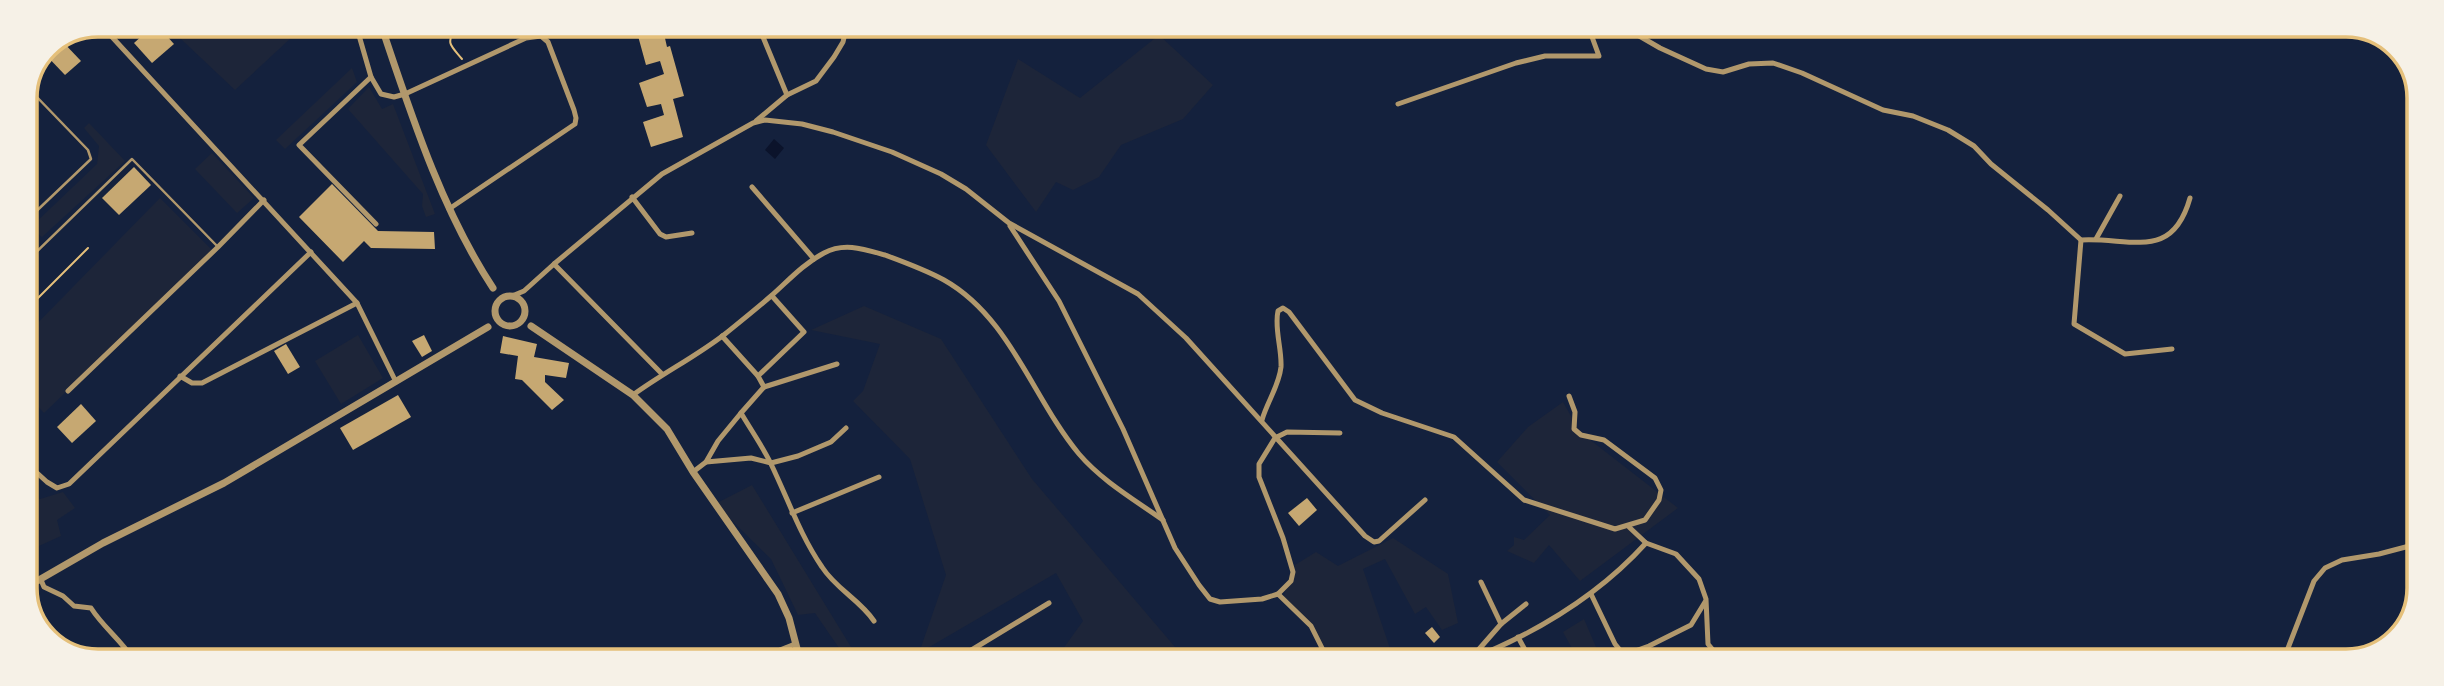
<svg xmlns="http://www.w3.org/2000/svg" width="2444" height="686" font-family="Manrope,sans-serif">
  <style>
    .green { fill: #1d2539 }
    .water { fill: #0b132b }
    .building { fill: #c6a872 }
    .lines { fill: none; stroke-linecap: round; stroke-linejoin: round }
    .path { stroke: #e5c07b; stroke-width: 2 }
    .service { stroke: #b1986c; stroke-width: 2.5 }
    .minor { stroke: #b1986c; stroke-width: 5 }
    .tertiary { stroke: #b1986c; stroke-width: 7 }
    .rim { fill: none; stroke: #e5c07b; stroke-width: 3.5 }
  </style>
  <rect width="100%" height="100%" fill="#14213d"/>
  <g class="green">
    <polygon points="168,25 305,25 235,90 183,41"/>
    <polygon points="1159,35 1213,85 1183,119 1121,145 1099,177 1073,190 1056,182 1036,212 986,145 1018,59 1080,98"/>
    <polygon points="352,68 357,82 285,149 276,140"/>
    <polygon points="369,87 382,109 393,104 435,214 426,217 422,206 423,194 348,109"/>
    <polygon points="89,123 125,161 42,237 30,228 97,164 99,146 84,128"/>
    <polygon points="212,153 254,198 237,213 195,169"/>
    <polygon points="160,198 213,251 44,413 25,393 25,336"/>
    <polygon points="864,306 941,339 1032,479 1181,654 1173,660 1055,660 1083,621 1056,573 919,653 946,575 910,459 853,401 863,391 880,344 811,330"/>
    <polygon points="358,335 383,378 341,404 315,361"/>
    <polygon points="1563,402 1580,432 1678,508 1580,581 1549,545 1534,563 1507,551 1514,545 1514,537 1524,540 1550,515 1497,462 1528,427"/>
    <polygon points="752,485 859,660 843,660 839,648 815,613 798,615 771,559 715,504"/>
    <polygon points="25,491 40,499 63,492 75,508 57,520 61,536 28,551 25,547"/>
    <polygon points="1393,538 1448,574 1458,623 1442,630 1426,607 1415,614 1385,559 1363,569 1394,660 1328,660 1311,626 1282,601 1295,565 1316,552 1338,566"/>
    <polygon points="1584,619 1602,661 1579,661 1563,632"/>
  </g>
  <polygon class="water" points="774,139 784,148 775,159 765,150"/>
  <g class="building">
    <polygon points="120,25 137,25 127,33"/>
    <polygon points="154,25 157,25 174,44 152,63 134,43"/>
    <polygon points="635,25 662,25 667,47 670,46 684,96 673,99 683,137 651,147 643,122 664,115 661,104 647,107 639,83 664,74 660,61 646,65"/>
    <polygon points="61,40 81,61 65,75 43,52 46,46"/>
    <polygon points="134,167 151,185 119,215 102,198"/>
    <polygon points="332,184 378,231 434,232 435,249 371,248 364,241 343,262 299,217"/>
    <polygon points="424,335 432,351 422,357 412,341"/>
    <polygon points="503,336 537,344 534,357 569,363 566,378 545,375 545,382 564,400 552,410 522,380 515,379 518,356 500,353"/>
    <polygon points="286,344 300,367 288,374 274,351"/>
    <polygon points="398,395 411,417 353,450 340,428"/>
    <polygon points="81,404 96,421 72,443 57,427"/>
    <polygon points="1307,498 1317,510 1299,526 1288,513"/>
    <polygon points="1432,627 1440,637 1434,643 1425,633"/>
  </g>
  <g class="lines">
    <g class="path">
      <path d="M454,25c-6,21 -6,17 8,34"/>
      <polyline points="523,25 528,31"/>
      <polyline points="25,311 88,248"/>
    </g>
    <g class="service">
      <polyline points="25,222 91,159 88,150 33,93 27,91"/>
      <polyline points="25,263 132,159 218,247"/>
    </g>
    <g class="minor">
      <polyline points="101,25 357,303 396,382"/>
      <polyline points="356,25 371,77"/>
      <polyline points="758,25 787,95"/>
      <path d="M1622,26l38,22 46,21 17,3 26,-8 24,-1 29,10 81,37 30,6 35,14 26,16 17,18 57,46 33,30c50,-3 91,22 109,-42"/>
      <polyline points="1398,104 1516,63 1545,56 1599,56 1588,26"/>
      <polyline points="756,121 787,95 816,81 834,57 843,42 847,25"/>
      <polyline points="752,187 814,259"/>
      <polyline points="632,197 660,234 666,237 692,233"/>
      <polyline points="376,224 299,145 371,77 381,94 394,97 405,94 526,38 541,36 548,42 574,110 576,118 575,124 449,209"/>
      <polyline points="1010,226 1059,301 1123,429 1175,548 1199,585 1210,599 1220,602 1262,599 1278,594 1311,626 1328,660"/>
      <polyline points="2096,239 2120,196"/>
      <polyline points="2081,240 2074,324 2125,354 2172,349"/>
      <polyline points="554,264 662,374"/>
      <polyline points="512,296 524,291 554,264 662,174 753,123 765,120 802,124 833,132 892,152 941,174 966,189 1009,223 1138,294 1186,338 1365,536 1374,542 1379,541 1425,500"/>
      <polyline points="722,336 758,376 804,332 772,296"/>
      <polyline points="180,376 192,383 202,383 357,303"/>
      <polyline points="764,387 837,364"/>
      <polyline points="68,391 218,247 264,200"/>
      <path d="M633,395c30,-22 64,-39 92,-61 16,-13 31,-25 46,-38 17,-15 32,-32 53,-43 20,-11 40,-4 61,2 19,7 41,15 59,25 66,37 89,119 135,174 23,27 56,46 84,66"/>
      <polyline points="741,413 764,387 758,376"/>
      <path d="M1262,420c5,-18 17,-34 19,-53 1,-18 -7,-39 -3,-56l5,-3 6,4 66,88 27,13 72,24 70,63 91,29 30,-9 14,-20 2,-10 -6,-12 -51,-38 -23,-5 -7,-6 1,-17 -6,-16"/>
      <polyline points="25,462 47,482 57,488 69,484 311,252"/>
      <polyline points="706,462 751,458 771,463 798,456 831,442 846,428"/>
      <path d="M693,472l13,-10 12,-21 23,-28c10,17 22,34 30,51 17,35 29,71 51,103 14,22 38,33 52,54"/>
      <polyline points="792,513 879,477"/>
      <polyline points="1629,527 1646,543 1676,554 1699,579 1706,599 1708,644 1722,661"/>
      <path d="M41,580l3,7 19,9 11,10 17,2c12,19 30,32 42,51"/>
      <polyline points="1481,582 1501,624"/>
      <polyline points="1278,594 1291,581 1293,572 1283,538 1259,477 1259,464 1275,438 1287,432 1340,433"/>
      <polyline points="1591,594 1615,644 1624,655 1649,646 1691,625 1705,602"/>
      <polyline points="1518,637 1531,661"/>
      <polyline points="1473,656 1501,624 1526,604"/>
      <polyline points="755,660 795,644"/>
      <polyline points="955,660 1049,603"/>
      <path d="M1466,661c66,-26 132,-65 180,-118"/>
      <polyline points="2283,661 2314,581 2325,568 2342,560 2379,554 2417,544"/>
    </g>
    <g class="tertiary">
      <path d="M381,25c30,89 60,184 112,263"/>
      <circle cx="510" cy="311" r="15"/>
      <polyline points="531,326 633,395 667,429 693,472 778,594 789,618 800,660"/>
      <polyline points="25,588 103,543 224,483 488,327"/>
    </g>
  </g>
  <path d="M0 0H2444V686H0ZM98 37H2346A61 61 0 0 1 2407 98V588A61 61 0 0 1 2346 649H98A61 61 0 0 1 37 588V98A61 61 0 0 1 98 37Z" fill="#f6f1e7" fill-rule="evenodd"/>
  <path class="rim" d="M98 37H2346A61 61 0 0 1 2407 98V588A61 61 0 0 1 2346 649H98A61 61 0 0 1 37 588V98A61 61 0 0 1 98 37Z"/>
</svg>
